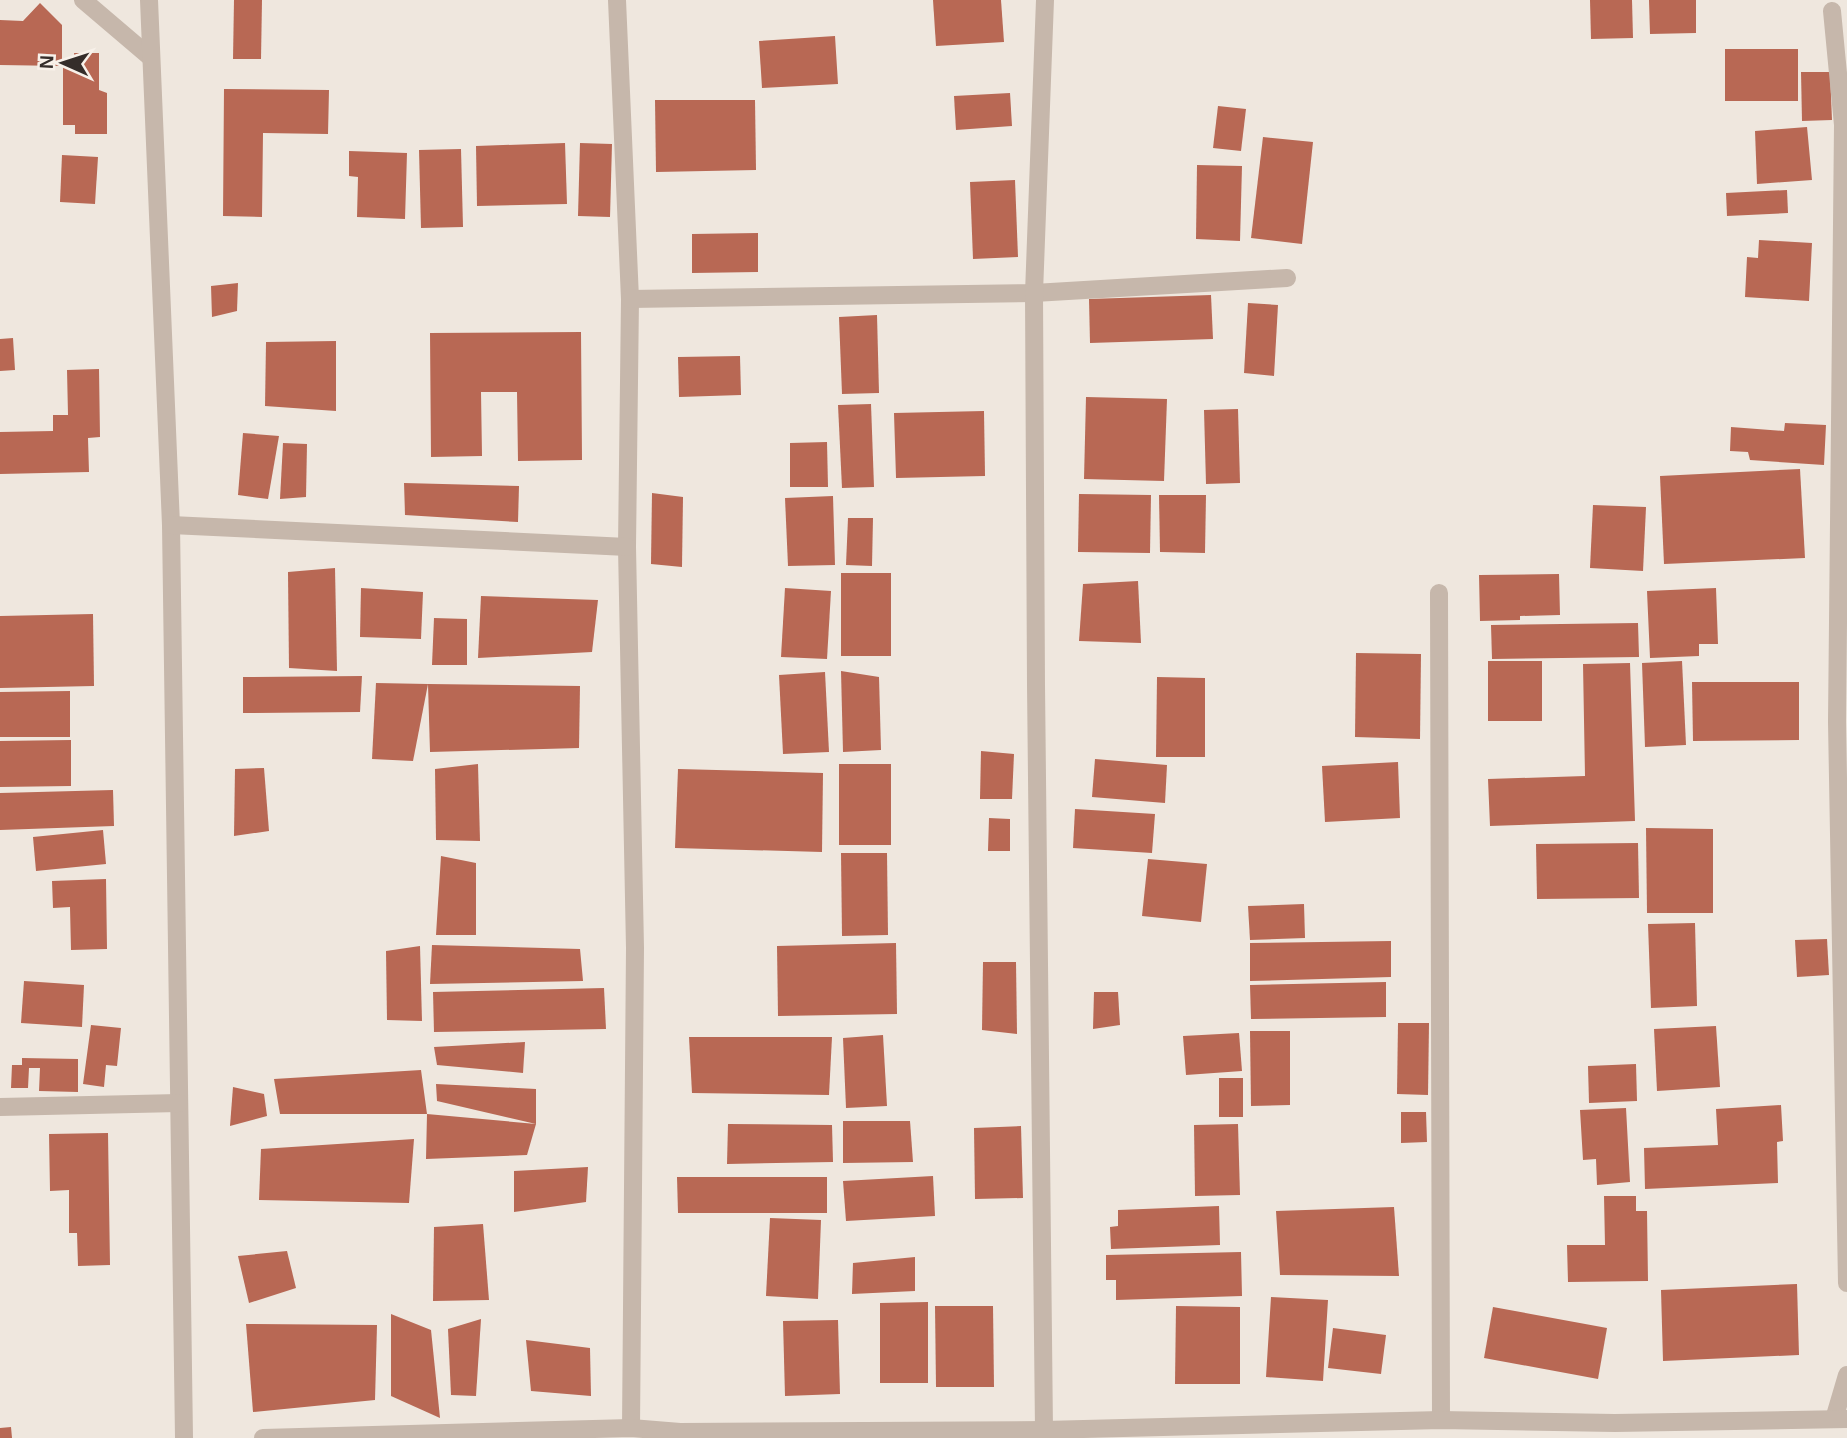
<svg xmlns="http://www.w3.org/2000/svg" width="1847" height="1438" font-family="Arial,sans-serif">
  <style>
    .building { fill: #b86854 }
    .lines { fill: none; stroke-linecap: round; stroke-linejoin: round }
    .minor { stroke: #c6b7ab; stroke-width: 18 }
  </style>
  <rect width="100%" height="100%" fill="#efe7de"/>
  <g class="building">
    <polygon points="234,0 262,0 261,59 233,59"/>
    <polygon points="933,0 1001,0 1004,42 936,46"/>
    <polygon points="1590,0 1632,0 1633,38 1591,39"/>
    <polygon points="1649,0 1696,0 1696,33 1650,34"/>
    <polygon points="40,3 62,25 62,62 75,62 74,53 99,53 99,90 107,93 107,134 75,134 75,125 63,125 63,66 0,65 0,20 23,21"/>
    <polygon points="835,36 838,84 762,88 759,41"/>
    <rect x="1725" y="49" width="73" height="52"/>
    <polygon points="1801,72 1830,72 1832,120 1802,121"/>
    <polygon points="224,89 329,90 328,134 263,133 262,217 223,216"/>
    <polygon points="1010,93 1012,126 956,130 954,96"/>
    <polygon points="655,100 755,100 756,170 656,172"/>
    <polygon points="1218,106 1246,109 1241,151 1213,148"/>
    <polygon points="1807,127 1812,180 1757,184 1755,131"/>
    <polygon points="1263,137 1313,142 1302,244 1251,238"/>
    <polygon points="565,143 567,204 477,206 476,146"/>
    <polygon points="580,143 612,144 610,217 578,216"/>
    <polygon points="461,149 463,227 421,228 419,150"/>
    <polygon points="349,151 407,153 405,219 357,217 358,177 349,176"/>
    <polygon points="62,155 98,157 95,204 60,202"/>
    <polygon points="1197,165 1242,166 1240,241 1196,239"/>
    <polygon points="1015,180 1018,257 973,259 970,182"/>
    <polygon points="1787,190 1788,213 1727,216 1726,193"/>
    <polygon points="758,233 758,272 692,273 692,234"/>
    <polygon points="1759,240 1812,243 1809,301 1745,297 1747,257 1758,258"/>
    <polygon points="238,283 237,311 212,317 211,286"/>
    <polygon points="1211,295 1213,339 1090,343 1089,299"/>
    <polygon points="1248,303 1278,305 1274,376 1244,373"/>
    <polygon points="877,315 879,393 842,394 839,317"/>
    <polygon points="581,332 582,460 518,461 517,392 481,392 482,456 431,457 430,333"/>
    <polygon points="13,338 15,370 0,371 0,339"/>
    <polygon points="336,341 336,411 265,406 266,342"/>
    <polygon points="740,356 741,395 679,397 678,357"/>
    <polygon points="99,369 100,437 88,438 89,472 0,474 0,432 53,431 53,415 68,415 67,370"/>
    <polygon points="1086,397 1167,399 1164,481 1084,479"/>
    <polygon points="871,404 874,487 842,488 838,405"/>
    <polygon points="1238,409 1240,483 1206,484 1204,410"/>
    <polygon points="984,411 985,476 896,478 894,413"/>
    <polygon points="1785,423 1826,425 1824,465 1750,460 1748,452 1730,451 1731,427 1784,431"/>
    <polygon points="243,433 279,436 268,499 238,495"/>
    <polygon points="827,442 828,487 790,487 790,443"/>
    <polygon points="283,443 307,444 306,497 280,499"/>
    <polygon points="1800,469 1805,558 1664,564 1660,476"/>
    <polygon points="404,483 519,486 518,522 405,515"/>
    <polygon points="652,493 683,497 682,567 651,564"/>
    <polygon points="1079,494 1151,495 1150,553 1078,552"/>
    <polygon points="1159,495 1206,495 1205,553 1160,552"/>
    <polygon points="833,496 835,565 788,566 785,498"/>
    <polygon points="1593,505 1646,507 1643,571 1590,568"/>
    <polygon points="848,518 873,518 872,566 846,565"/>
    <polygon points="335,568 337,671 289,668 288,572"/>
    <rect x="841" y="573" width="50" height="83"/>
    <polygon points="1559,574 1560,615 1520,616 1520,620 1480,621 1479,575"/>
    <polygon points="1138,581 1141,643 1079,641 1083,584"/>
    <polygon points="361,588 423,592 421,639 360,637"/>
    <polygon points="785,588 831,591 827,659 781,657"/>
    <polygon points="1716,588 1718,644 1699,644 1699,656 1650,658 1647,591"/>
    <polygon points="481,596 598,600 592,652 478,658"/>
    <polygon points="93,614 94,686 0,688 0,616"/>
    <polygon points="434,618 467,619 467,665 432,665"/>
    <polygon points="1638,623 1639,657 1492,659 1491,625"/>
    <polygon points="1356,653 1421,654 1420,739 1355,737"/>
    <rect x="1488" y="661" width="54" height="60"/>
    <polygon points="1682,661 1686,745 1645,747 1642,663"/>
    <polygon points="1630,663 1635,821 1490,826 1488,779 1585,776 1583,664"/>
    <polygon points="841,671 879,677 881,750 843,752"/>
    <polygon points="825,672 829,752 783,754 779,675"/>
    <polygon points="362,676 360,712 243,713 243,677"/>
    <polygon points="1157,677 1205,678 1205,757 1156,757"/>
    <polygon points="1692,682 1799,682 1799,740 1693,741"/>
    <polygon points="376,683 428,684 413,761 372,759"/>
    <polygon points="428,684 580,686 579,748 430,752"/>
    <polygon points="70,691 70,737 0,737 0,692"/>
    <polygon points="71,740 71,786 0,787 0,741"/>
    <polygon points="981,751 1014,754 1012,799 980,799"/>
    <polygon points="1095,759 1167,765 1165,803 1092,797"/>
    <polygon points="1398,762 1400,818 1325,822 1322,766"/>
    <polygon points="478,764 480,841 436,840 435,769"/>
    <rect x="839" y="764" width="52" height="81"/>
    <polygon points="264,768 269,831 234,836 235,769"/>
    <polygon points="678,769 823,773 822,852 675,848"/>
    <polygon points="113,790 114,826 0,830 0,793"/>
    <polygon points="1075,809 1155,814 1152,853 1073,848"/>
    <polygon points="989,818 1010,819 1010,851 988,851"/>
    <polygon points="1646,828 1713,829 1713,913 1647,913"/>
    <polygon points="103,830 106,864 36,871 33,837"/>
    <polygon points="1638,843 1639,898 1537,899 1536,844"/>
    <polygon points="841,853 887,853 888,935 842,936"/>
    <polygon points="441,856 476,863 476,935 436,935"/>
    <polygon points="1148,859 1207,864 1201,922 1142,916"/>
    <polygon points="106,879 107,949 71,950 70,907 53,908 52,881"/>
    <polygon points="1304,904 1305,938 1250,940 1248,906"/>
    <polygon points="1695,923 1697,1006 1651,1008 1648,924"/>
    <polygon points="1827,939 1829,975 1797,977 1795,940"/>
    <polygon points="1391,941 1391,977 1250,981 1250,943"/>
    <polygon points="896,943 897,1014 778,1016 777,946"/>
    <polygon points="432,945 580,949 583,981 430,984"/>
    <polygon points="420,946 422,1021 387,1020 386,951"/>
    <polygon points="983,962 1016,962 1017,1034 982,1030"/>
    <polygon points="24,981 84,985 82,1027 21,1023"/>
    <polygon points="1386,982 1386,1017 1251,1019 1250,985"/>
    <polygon points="604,988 606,1029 434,1032 433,992"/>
    <polygon points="1094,992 1118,992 1120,1025 1093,1029"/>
    <polygon points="1398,1023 1429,1023 1428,1095 1397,1094"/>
    <polygon points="91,1025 121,1028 117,1066 106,1065 104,1087 83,1084"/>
    <polygon points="1716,1026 1720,1087 1657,1091 1654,1029"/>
    <polygon points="1250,1031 1290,1031 1290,1105 1251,1106"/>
    <polygon points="1239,1033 1242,1071 1186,1075 1183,1036"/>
    <polygon points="883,1035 887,1106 846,1108 843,1038"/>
    <polygon points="689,1037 832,1037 829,1095 692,1093"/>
    <polygon points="525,1042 523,1073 437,1065 434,1047"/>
    <polygon points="22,1058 78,1059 78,1092 39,1091 40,1068 29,1068 28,1088 11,1088 12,1065 22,1065"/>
    <polygon points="1636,1064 1637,1101 1589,1103 1588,1066"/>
    <polygon points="421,1070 427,1114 536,1124 437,1101 436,1084 536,1089 536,1124 527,1155 426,1159 427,1114 280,1114 274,1079"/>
    <rect x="1219" y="1078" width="24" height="39"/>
    <polygon points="233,1087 264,1094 267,1116 230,1126"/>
    <polygon points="1781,1105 1783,1141 1777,1142 1778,1183 1645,1189 1644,1148 1718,1145 1716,1109"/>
    <polygon points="1626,1108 1630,1182 1597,1185 1596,1159 1583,1160 1580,1110"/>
    <polygon points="1401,1112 1426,1112 1427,1142 1401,1143"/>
    <polygon points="843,1121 910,1121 913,1162 843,1163"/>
    <polygon points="728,1124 832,1125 833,1162 727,1164"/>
    <polygon points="1238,1124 1240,1195 1195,1196 1194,1125"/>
    <polygon points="1021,1126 1023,1198 975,1199 974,1128"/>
    <polygon points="108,1133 110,1265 78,1266 77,1233 69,1233 69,1190 50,1191 49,1134"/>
    <polygon points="414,1139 409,1203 259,1200 261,1149"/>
    <polygon points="588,1167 586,1202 514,1212 514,1171"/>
    <polygon points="933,1176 935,1216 846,1221 843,1181"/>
    <polygon points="677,1177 827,1177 827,1213 678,1213"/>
    <polygon points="1604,1196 1636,1196 1636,1211 1647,1211 1648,1281 1568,1282 1567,1245 1605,1245"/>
    <polygon points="1219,1206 1220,1245 1111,1249 1110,1227 1118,1226 1118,1210"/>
    <polygon points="1394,1207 1399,1276 1280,1275 1276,1211"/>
    <polygon points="770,1218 821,1220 818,1299 766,1296"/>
    <polygon points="483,1224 489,1300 433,1301 434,1227"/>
    <polygon points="287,1251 296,1288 249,1303 238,1256"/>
    <polygon points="1241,1252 1242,1296 1116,1300 1116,1280 1106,1280 1106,1255"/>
    <polygon points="915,1257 915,1291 852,1294 853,1263"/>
    <polygon points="1797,1284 1799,1355 1663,1361 1661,1290"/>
    <polygon points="1271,1297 1328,1300 1323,1381 1266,1377"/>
    <polygon points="928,1302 928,1383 880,1383 880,1303"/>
    <polygon points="935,1306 993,1306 994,1387 936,1387"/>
    <polygon points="1176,1306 1240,1307 1240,1384 1175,1384"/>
    <polygon points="1493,1307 1607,1328 1598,1379 1484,1358"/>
    <polygon points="391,1314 431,1330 440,1418 391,1396"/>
    <polygon points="481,1319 476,1396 451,1395 448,1329"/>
    <polygon points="838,1320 840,1394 785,1396 783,1321"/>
    <polygon points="246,1324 377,1325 375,1400 253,1412"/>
    <polygon points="1333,1328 1386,1335 1381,1374 1328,1368"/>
    <polygon points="526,1340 590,1348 591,1396 531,1391"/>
    <polygon points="11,1427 12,1438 0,1438 0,1428"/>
  </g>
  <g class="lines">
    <g class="minor">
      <polyline points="83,0 150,57"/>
      <polyline points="149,0 171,525 184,1438"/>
      <polyline points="617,0 630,299 627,547 635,948 631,1428"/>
      <polyline points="1832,11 1843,125 1837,722 1847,1283"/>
      <polyline points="630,299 1034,293 1287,278"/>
      <polyline points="171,525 627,547"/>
      <polyline points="1439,593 1441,1420"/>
      <polyline points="0,1107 179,1103"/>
      <polyline points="1834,1419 1847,1375"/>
      <polyline points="1044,1430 1036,685 1034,293 1045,0"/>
      <polyline points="263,1438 631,1428 680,1432 1044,1430 1441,1420 1615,1423 1847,1419"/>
    </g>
  </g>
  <g transform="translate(63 63) rotate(273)" stroke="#f8f1ea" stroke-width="5" paint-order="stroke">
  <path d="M0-5L12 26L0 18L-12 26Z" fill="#352d2a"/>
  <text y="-10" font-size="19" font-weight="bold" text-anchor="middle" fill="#352d2a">N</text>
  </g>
</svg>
